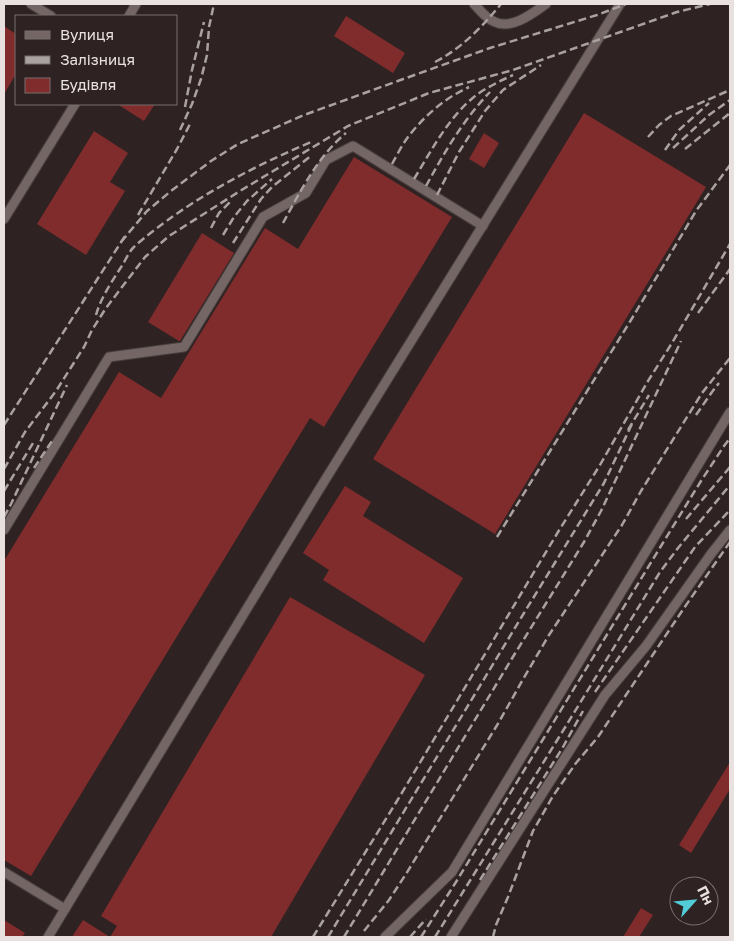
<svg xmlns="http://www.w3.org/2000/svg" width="734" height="941" font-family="'Golos Text',sans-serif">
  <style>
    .building { fill: #802b2c }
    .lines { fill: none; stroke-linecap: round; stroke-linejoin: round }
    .minor-casing { stroke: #483f3e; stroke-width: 11 }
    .minor { stroke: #736665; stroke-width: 9 }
    .rail { stroke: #aaa2a1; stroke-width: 2.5; stroke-dasharray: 8 4; stroke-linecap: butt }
  </style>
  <rect width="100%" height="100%" fill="#2e2322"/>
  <g class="building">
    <polygon points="346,16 405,53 393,73 334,36"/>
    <polygon points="4,26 16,34 16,74 4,94"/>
    <polygon points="117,104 155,104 144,121"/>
    <polygon points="584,113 706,187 495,534 373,459"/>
    <polygon points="94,131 128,153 110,182 125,191 86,255 37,224"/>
    <polygon points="484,133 499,143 484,168 469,159"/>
    <polygon points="354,157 452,217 324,427 310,418 31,876 4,860 4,561 119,372 161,398 265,228 298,249"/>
    <polygon points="202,233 234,253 180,341 179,341 148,322"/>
    <polygon points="345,486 371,502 363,516 463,578 424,643 323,580 329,570 303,553"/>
    <polygon points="290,597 425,675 271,937 72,937 83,920 110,937 117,926 101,916"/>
    <polygon points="730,762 730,789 691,853 679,845"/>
    <polygon points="641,908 653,915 639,937 623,937"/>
    <polygon points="4,920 25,933 22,937 4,937"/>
  </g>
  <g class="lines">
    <g class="minor-casing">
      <g id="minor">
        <polyline points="31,4 51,16"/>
        <path d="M474,4c6,6 12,15 21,18 17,8 38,-9 51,-18"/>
        <polyline points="129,16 136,4"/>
        <polyline points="4,219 75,104"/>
        <polyline points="4,530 109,357 184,347 263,217 306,193 326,160 353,146 483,226"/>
        <polyline points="4,872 65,909"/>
        <polyline points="48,937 317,493 620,4"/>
        <polyline points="385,937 452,872 730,412"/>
        <polyline points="451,937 605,695 646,646 711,554 730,530"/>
      </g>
    </g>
    <use href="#minor" class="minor"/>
    <g class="rail">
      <path d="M435,62c27,-14 47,-35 66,-58"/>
      <polyline points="185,107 192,70 204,22"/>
      <polyline points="180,130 192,104 201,79 207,55 209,27 214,4"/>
      <polyline points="648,137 659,125 671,116 730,90"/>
      <polyline points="673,148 709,115 730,100"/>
      <polyline points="685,149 730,113"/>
      <polyline points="665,150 679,130 709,103"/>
      <path d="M392,164c5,-9 10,-19 16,-27 16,-21 37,-39 61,-50"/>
      <path d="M414,179c19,-31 37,-67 68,-88 10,-6 20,-11 31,-16"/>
      <path d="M426,186c18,-33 37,-66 64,-94"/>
      <polyline points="437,195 459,152 485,111 503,90 541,65"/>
      <polyline points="138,215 177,149 190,124"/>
      <path d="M283,223c17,-31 35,-67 63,-90"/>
      <polyline points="211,228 219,213 230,202"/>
      <polyline points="223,235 234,217 247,201 272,179"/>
      <polyline points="121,242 147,211 171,191 211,161 238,144 304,115 395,82 490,48 597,15 626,4"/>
      <polyline points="233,243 261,199 272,187 312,155"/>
      <polyline points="698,313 730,269"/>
      <path d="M96,315c5,-18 17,-35 27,-51 3,-5 6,-12 10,-16 10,-10 28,-23 39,-31 44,-31 90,-54 139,-75"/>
      <polyline points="696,415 712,392 719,383"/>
      <polyline points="4,425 125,236"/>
      <polyline points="628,430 649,395"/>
      <polyline points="34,468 54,438"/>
      <polyline points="4,469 25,432 56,391 84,347 92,330 106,308 145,257 169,236 240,191 348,126 429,93 513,70 677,12 710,4"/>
      <polyline points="4,491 33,443"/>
      <polyline points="4,517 11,504 67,385"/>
      <polyline points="686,519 730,467"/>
      <polyline points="497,537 631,320 696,211 730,165"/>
      <polyline points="595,692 695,547 730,510"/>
      <polyline points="480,880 563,747 583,711"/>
      <polyline points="364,931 389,900 406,874 499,722 522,681 549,635 622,525 641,491 702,393 730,358"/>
      <polyline points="313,937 397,801 558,532 600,465 648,381 672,343 730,244"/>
      <polyline points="328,937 524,613 604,483 632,424"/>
      <polyline points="344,937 511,660 584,542 601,511 681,341"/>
      <polyline points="410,937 426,919"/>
      <polyline points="421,937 456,882 661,546 701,481 724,446 730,438"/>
      <polyline points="435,937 561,734 660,572 678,548 730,485"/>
      <polyline points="493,937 496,925 508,897 533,831 553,796 576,763 598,737 684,608 730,542"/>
    </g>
  </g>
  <rect width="734" height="941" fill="none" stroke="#e8e1e0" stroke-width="10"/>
  <rect x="15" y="15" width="162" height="90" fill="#2e2322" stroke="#786f6e"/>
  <rect x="25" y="31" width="25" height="8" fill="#736665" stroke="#786f6e"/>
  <text x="60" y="40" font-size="15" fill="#e8e1e0">Вулиця</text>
  <rect x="25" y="56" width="25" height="8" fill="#aaa2a1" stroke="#786f6e"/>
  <text x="60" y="65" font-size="15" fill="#e8e1e0">Залізниця</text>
  <rect x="25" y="78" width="25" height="15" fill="#802b2c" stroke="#786f6e"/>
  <text x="60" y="90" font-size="15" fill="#e8e1e0">Будівля</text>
  <g transform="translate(694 901) rotate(63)"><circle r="24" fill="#2e2322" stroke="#786f6e"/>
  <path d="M0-4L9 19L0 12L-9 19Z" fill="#52ccd6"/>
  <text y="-8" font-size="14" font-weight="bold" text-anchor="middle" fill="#e8e1e0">Пн</text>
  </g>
</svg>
